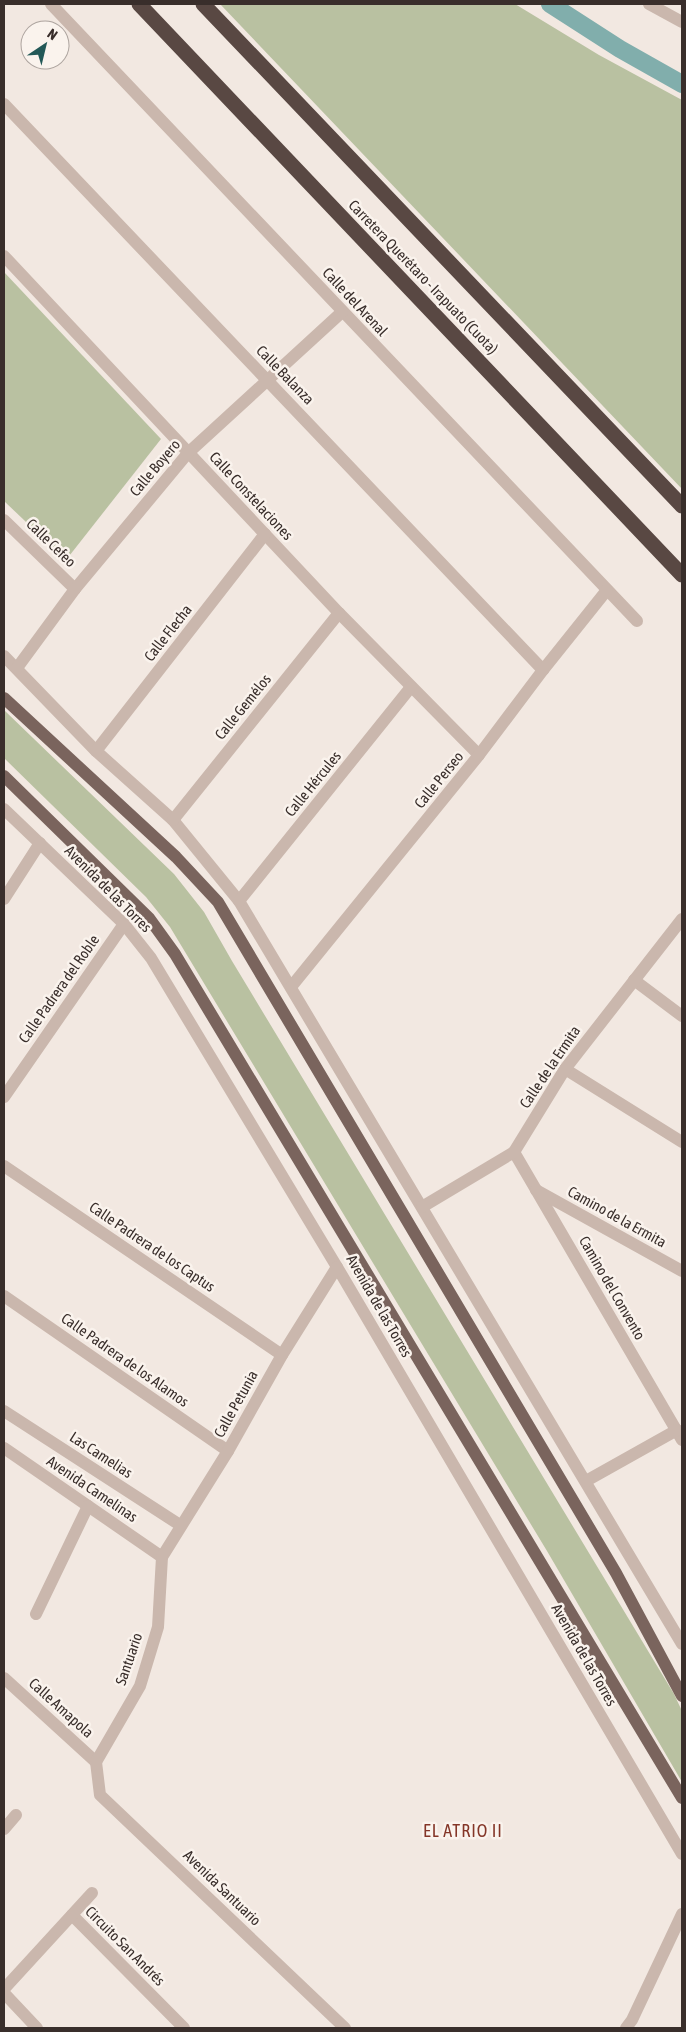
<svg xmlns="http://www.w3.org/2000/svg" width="686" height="2032" font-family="'Asap Condensed',sans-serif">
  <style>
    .green { fill: #b9c1a1 }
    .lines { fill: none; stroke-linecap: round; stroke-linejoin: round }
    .canal { stroke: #81aeac; stroke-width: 18 }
    .minor { stroke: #cab7ad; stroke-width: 12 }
    .major { stroke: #7a645d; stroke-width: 12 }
    .highway { stroke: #594843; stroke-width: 15 }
    .labels { text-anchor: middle; stroke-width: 5; stroke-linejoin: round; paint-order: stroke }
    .street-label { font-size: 15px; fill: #392e2b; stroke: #faf3ed }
    .quarter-label { font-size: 18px; letter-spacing: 1px; fill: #843628; stroke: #faf3ed }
  </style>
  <rect width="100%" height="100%" fill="#f2e8e1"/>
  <g class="green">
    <polygon points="220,4 515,4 599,55 682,100 682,489"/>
    <polygon points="4,272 161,439 66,560 4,501"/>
    <polygon points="4,710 174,874 204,912 232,961 674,1694 682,1711 682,1782 547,1551 170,927 146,897 4,758"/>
  </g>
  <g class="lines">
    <polyline class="canal" points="550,4 620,49 682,84"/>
    <g class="minor">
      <polyline points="51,4 637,621"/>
      <polyline points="649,4 682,22"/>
      <polyline points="4,104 543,670"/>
      <polyline points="4,256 339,613 479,755"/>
      <polyline points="4,520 75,589"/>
      <polyline points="4,656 96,751 173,820 239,901 682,1644"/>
      <polyline points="17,668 75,589 188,453 342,312"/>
      <polyline points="96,751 265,534"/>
      <polyline points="4,809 124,924 151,958 337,1267 682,1854"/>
      <polyline points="173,820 339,613"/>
      <polyline points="4,899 40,843"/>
      <polyline points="239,901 411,687"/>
      <polyline points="634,980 682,1016"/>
      <polyline points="291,987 479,755 543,670 607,590"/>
      <polyline points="565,1069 682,1142"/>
      <polyline points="4,1097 124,924"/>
      <polyline points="514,1152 682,1440"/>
      <polyline points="4,1166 282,1355"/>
      <polyline points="536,1190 682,1271"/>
      <polyline points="422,1207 514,1152 565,1069 682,919"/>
      <polyline points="4,1296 228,1451"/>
      <polyline points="4,1411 180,1525"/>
      <polyline points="4,1448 162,1557"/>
      <polyline points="586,1481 677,1430"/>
      <polyline points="36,1614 88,1506"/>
      <polyline points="4,1678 96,1762"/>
      <polyline points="96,1762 140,1686 158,1627 162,1557 228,1451 282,1355 337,1267"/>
      <polyline points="96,1762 100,1795 345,2028"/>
      <polyline points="4,1829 16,1815"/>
      <polyline points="72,1915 184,2028"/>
      <polyline points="4,1989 92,1893"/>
      <polyline points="4,1993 37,2028"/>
      <polyline points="626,2028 632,2020 682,1914"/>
    </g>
    <g class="major">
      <polyline points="4,698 176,857 218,902 616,1573 682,1696"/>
      <polyline points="4,776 149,918 175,954 682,1798"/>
    </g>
    <g class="highway">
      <polyline points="139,4 682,575"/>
      <polyline points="203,4 682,506"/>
    </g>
  </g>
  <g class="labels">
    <g class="street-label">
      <text transform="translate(423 277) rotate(46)" y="5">Carretera Querétaro - Irapuato (Cuota)</text>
      <text transform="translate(355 302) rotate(47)" y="5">Calle del Arenal</text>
      <text transform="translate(285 375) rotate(46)" y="5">Calle Balanza</text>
      <text transform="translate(155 468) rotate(-50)" y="5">Calle Boyero</text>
      <text transform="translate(251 496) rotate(47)" y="5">Calle Constelaciones</text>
      <text transform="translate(51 543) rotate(44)" y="5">Calle Cefeo</text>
      <text transform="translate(168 633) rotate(-52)" y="5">Calle Flecha</text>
      <text transform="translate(243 707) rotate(-51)" y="5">Calle Gemélos</text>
      <text transform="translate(439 780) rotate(-51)" y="5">Calle Perseo</text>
      <text transform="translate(313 784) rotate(-51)" y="5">Calle Hércules</text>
      <text transform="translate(108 889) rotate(45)" y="5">Avenida de las Torres</text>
      <text transform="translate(59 989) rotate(-55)" y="5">Calle Padrera del Roble</text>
      <text transform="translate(550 1067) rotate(-56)" y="5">Calle de la Ermita</text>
      <text transform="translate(617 1217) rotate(29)" y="5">Camino de la Ermita</text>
      <text transform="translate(152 1247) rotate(34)" y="5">Calle Padrera de los Captus</text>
      <text transform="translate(612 1288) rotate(60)" y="5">Camino del Convento</text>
      <text transform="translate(379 1306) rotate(60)" y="5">Avenida de las Torres</text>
      <text transform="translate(125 1360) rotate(35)" y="5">Calle Padrera de los Alamos</text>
      <text transform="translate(236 1404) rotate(-61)" y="5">Calle Petunia</text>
      <text transform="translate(101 1455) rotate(33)" y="5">Las Camelias</text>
      <text transform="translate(92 1489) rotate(34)" y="5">Avenida Camelinas</text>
      <text transform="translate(584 1655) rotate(60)" y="5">Avenida de las Torres</text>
      <text transform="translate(129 1659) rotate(-71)" y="5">Santuario</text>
      <text transform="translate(61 1708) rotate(42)" y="5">Calle Amapola</text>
      <text transform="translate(222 1888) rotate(44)" y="5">Avenida Santuario</text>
      <text transform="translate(125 1946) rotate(45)" y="5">Circuito San Andrés</text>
    </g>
    <g class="quarter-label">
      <text x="463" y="1837">EL ATRIO II</text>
    </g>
  </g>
  <rect width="686" height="2032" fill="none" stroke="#392e2b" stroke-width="10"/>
  <g transform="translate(45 45) rotate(35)"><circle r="24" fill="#faf3ed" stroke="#ada49f"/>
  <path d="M0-4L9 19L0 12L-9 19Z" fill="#225857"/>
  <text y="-8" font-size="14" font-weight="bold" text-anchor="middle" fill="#392e2b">N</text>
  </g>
</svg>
